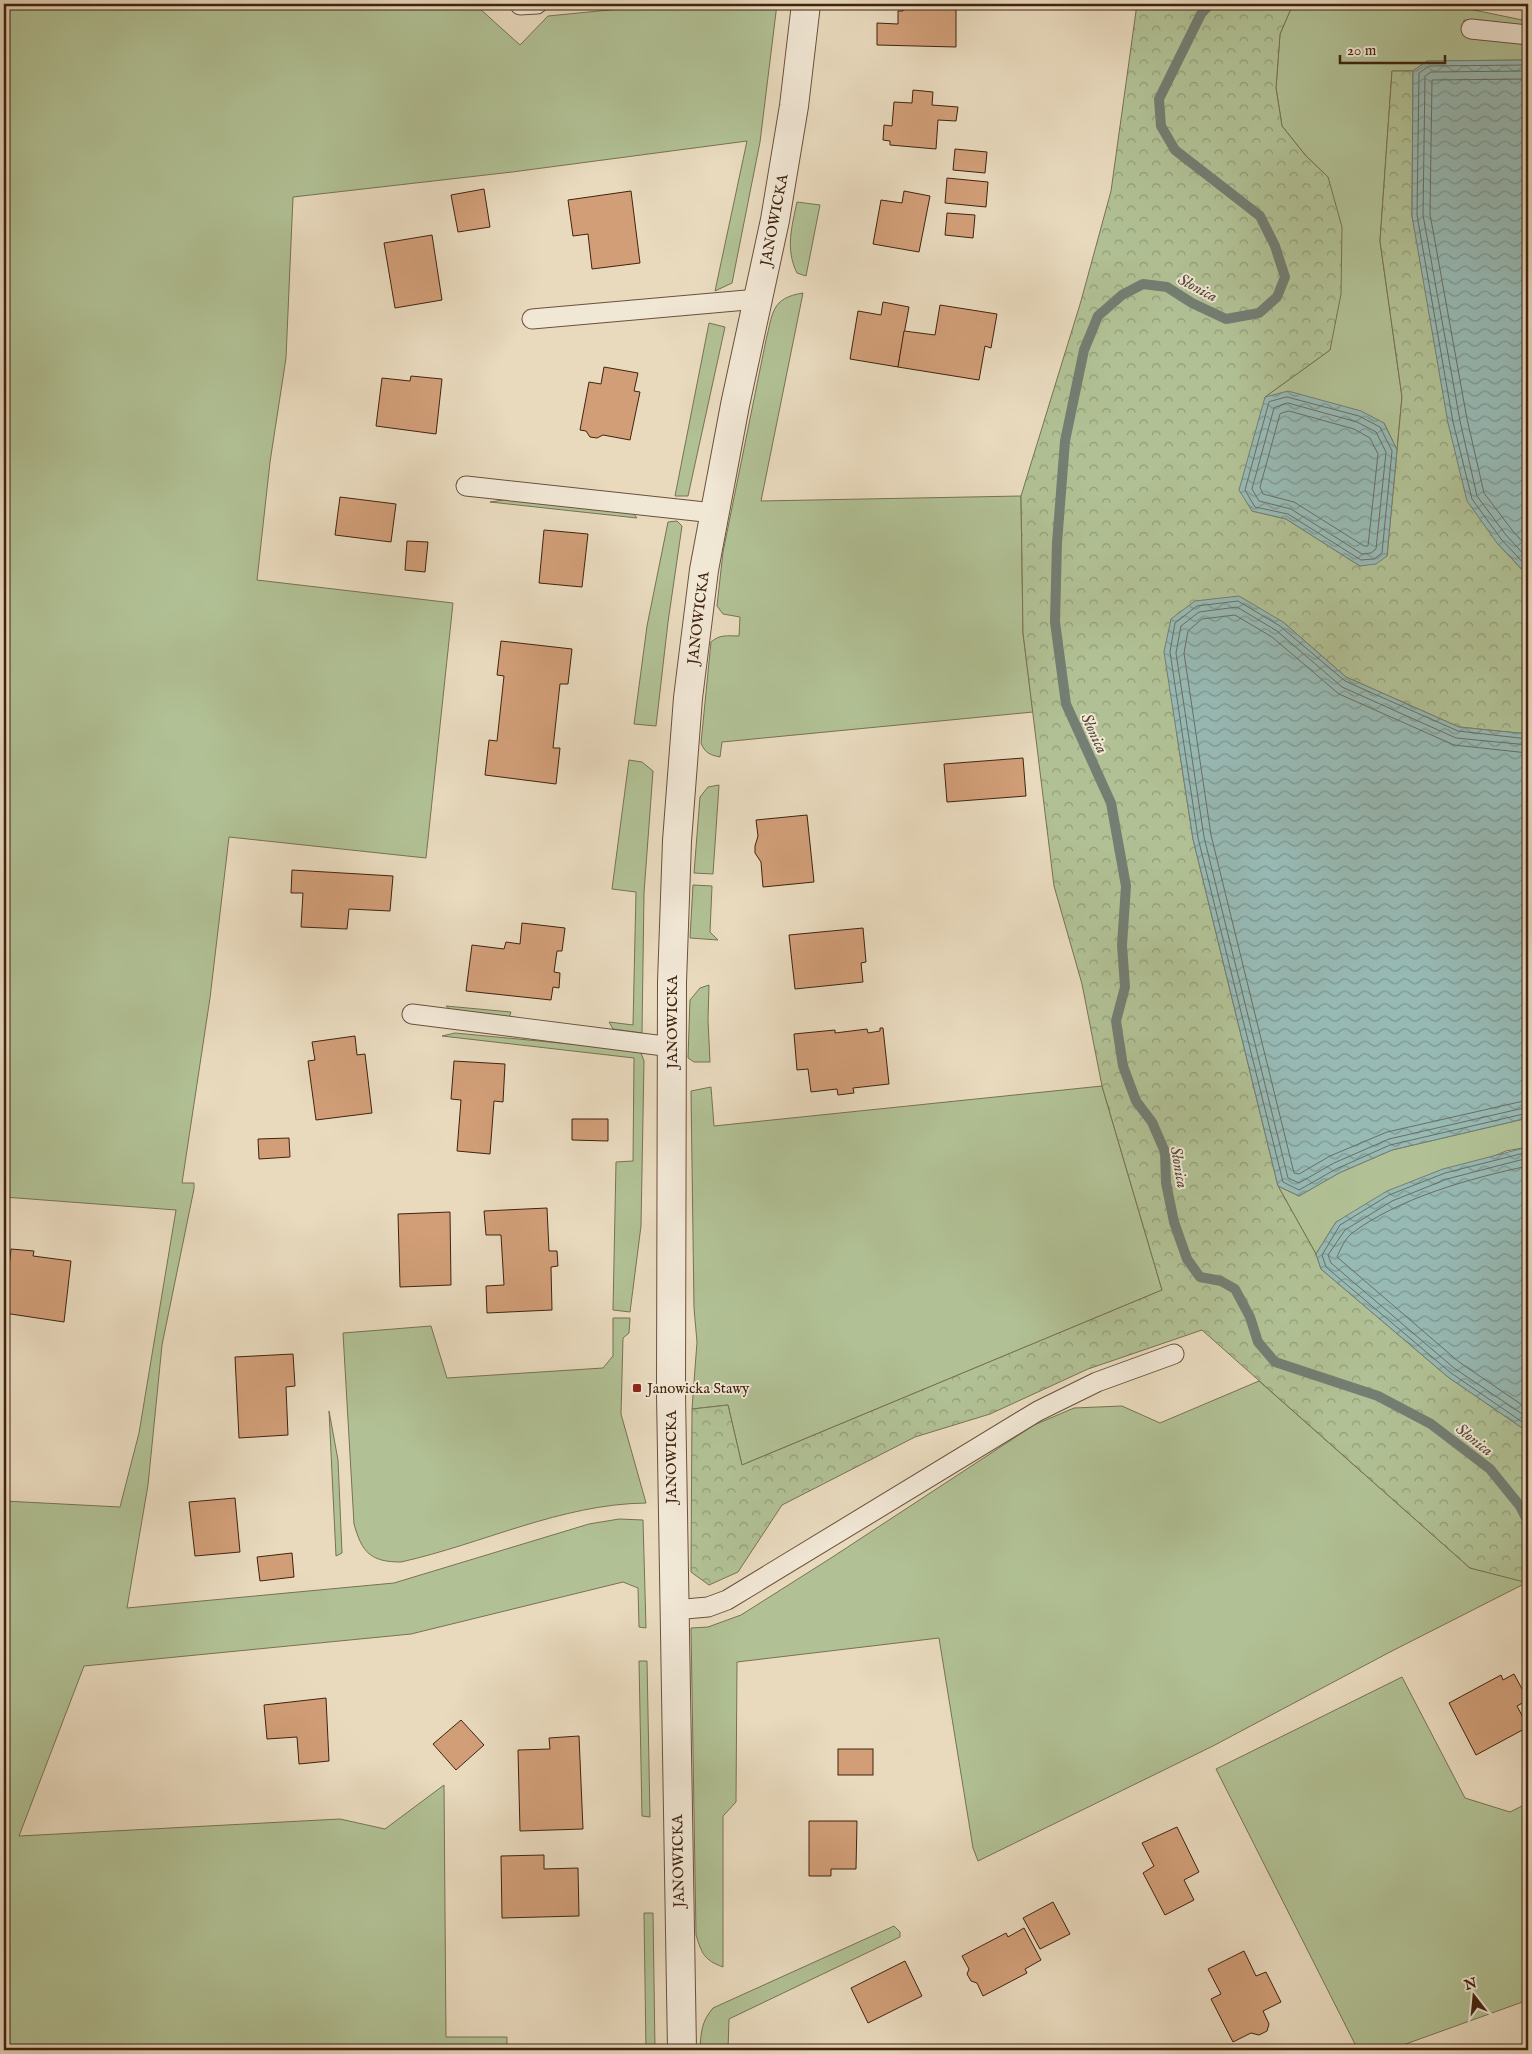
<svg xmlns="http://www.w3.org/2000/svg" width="1532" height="2054" font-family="'IM FELL English',serif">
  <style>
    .green { fill: #b1c195; stroke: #787252 }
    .forest { fill: url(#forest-crowns); stroke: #787252 }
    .water { fill: url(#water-waves); stroke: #747e73 }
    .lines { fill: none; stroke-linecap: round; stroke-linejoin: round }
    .shore { stroke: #6c6e62; stroke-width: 1 }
    .stream { stroke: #747e73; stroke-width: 10 }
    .building { fill: #d19e78; stroke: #40230f }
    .service-casing { stroke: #6a513b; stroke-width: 21 }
    .tertiary-casing { stroke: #6a513b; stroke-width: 30 }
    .service { stroke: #f1e7d5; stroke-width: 19 }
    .tertiary { stroke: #f1e7d5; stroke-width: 28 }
    .poi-dot { fill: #8f2418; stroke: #f1e7d5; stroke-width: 2 }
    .labels { text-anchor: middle; stroke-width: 4; stroke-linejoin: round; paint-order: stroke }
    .street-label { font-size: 15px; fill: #40230f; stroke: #f1e7d5 }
    .poi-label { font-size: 15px; fill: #40230f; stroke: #f1e7d5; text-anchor: start }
    .water-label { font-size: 16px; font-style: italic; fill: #564938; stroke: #f1e7d5 }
  </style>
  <defs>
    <pattern id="forest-crowns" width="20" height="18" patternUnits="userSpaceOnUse" patternTransform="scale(1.25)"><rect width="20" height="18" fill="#b1c195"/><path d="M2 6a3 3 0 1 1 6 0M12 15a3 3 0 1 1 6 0" fill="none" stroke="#919c78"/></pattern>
    <pattern id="water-waves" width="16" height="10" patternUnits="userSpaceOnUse" patternTransform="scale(1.25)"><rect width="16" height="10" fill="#97bab5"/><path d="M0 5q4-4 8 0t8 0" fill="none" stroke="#7d9792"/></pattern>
  </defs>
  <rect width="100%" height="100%" fill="#e9dabe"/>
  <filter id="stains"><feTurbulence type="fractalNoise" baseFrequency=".004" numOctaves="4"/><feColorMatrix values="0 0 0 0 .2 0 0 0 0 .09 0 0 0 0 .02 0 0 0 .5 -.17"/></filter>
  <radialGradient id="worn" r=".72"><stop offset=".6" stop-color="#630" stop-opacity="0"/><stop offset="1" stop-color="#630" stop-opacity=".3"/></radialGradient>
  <g class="green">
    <polygon points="4,4 483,4 479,8 520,45 548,16 670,4 777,4 760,142 732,283 715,291 747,141 512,172 293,197 286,358 270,462 257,580 453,603 426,858 229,837 210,998 182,1183 194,1183 194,1189 162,1345 148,1485 127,1608 394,1583 589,1524 619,1519 643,1520 646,1628 639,1627 638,1588 623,1582 411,1634 84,1666 19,1836 340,1819 385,1829 444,1785 446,2037 507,2037 507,2050 4,2050 4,1501 120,1507 139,1433 176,1210 4,1197"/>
    <polygon points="1293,4 1445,4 1527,21 1528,17 1528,29 1464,20 1462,33 1528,39 1528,60 1427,61 1413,71 1392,71 1380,241 1402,397 1397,450 1384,423 1265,397 1330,350 1328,177 1306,156 1282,126 1276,88 1280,34"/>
    <path d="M797,202l23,3 -14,71 -9,-3c-12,-24 -5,-47 0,-71z"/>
    <path d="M803,293l-42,208 260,-5 2,137 10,79 -311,30 -2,15c-10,-2 -15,-4 -19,-14l10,-101c9,-8 17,-6 28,-6l1,-19 -17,-3 -6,-8 6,-54 43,-212c7,-27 5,-42 37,-47z"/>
    <polygon points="709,323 725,327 688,496 675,496"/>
    <polygon points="510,499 632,512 637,518 490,502"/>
    <polygon points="677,521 682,526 668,622 656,726 634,724 647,626 668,522"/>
    <polygon points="629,760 642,762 653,771 644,893 642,1033 613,1029 609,1022 633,1025 636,892 612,889"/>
    <polygon points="719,785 713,874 694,873 700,797 708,787"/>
    <polygon points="693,885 712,886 710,932 718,940 690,938"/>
    <polygon points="709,985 708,1020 710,1062 694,1062 688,1058 690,1000 700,988"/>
    <polygon points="446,1006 511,1012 509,1018 452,1011"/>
    <polygon points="455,1033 633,1050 641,1053 644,1061 641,1226 630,1312 613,1310 616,1162 633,1161 634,1058 442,1036"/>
    <polygon points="1102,1086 1162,1290 742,1465 728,1405 692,1409 697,1342 694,1308 691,1091 711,1087 714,1126"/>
    <polygon points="1528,1118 1528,1147 1506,1151 1336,1222 1316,1254 1278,1186 1299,1196 1339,1173 1392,1150"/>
    <path d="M613,1318h17l-1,15 -6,5 -2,76 25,89c-85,1 -164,41 -245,59 -31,0 -39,-10 -47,-38l-11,-191 88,-7 16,52 156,-10 10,-12z"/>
    <path d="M1259,1381l211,187 58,14 -138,70 -177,94 -235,115 -5,-13 -34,-210 -202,24 -1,140 -13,14v151c-19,-7 -21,-13 -27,-32l-5,-307 17,-1 33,-12 90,-57 203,-133 40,-17 48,-2 38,17z"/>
    <polygon points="329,1411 338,1460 342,1553 336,1556"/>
    <polygon points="639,1661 647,1661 650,1817 642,1816"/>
    <polygon points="1402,1677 1465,1798 1510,1812 1528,1803 1528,2000 1389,2050 1358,2050 1216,1769"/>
    <polygon points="644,1913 653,1913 655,2050 646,2050"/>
    <path d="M894,1926l6,6v5l-171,82 -1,31h-28c1,-17 1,-28 13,-42z"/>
  </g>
  <polygon class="forest" points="1137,4 1293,4 1280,34 1276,88 1282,126 1306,156 1328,177 1342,227 1341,294 1330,350 1265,397 1252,511 1286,519 1360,566 1387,556 1402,397 1380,241 1392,71 1413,71 1412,216 1497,543 1528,576 1528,734 1459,727 1346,677 1283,622 1177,735 1193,839 1278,1186 1316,1254 1321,1269 1448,1377 1528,1432 1528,1583 1470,1568 1202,1330 1088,1369 990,1414 915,1437 782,1505 738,1572 709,1585 691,1572 692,1409 728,1405 742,1465 1162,1290 1102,1086 1082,984 1054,886 1023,633 1021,496 1081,301 1111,191"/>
  <g class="water">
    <polygon points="1528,60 1528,576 1497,543 1467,501 1448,423 1412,216 1413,71 1427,61"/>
    <polygon points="1288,391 1361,411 1384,423 1397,450 1387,556 1376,564 1360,566 1286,519 1252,511 1239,490 1265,397"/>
    <polygon points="1239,596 1283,622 1346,677 1459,727 1528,734 1528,1118 1392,1150 1339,1173 1299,1196 1278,1186 1193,839 1164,652 1171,619 1195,601"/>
    <polygon points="1528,1147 1528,1432 1448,1377 1321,1269 1316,1254 1336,1222 1387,1191 1443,1169"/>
  </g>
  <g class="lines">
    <g class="shore">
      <polyline points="1528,65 1429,66 1419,73 1417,215 1453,422 1472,499 1501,539 1528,568"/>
      <polyline points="1528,71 1431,72 1425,76 1423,215 1460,421 1477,496 1506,535 1528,559"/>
      <polyline points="1528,79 1432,80 1430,214 1467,419 1484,493 1512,530 1528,548"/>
      <polygon points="1287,397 1359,416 1380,427 1392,451 1382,553 1374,559 1361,560 1288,514 1255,507 1245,490 1269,402"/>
      <polygon points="1288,403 1357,422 1376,432 1386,452 1376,549 1371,553 1362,554 1291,509 1259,501 1252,489 1274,408"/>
      <polygon points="1289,411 1354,429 1370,438 1378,454 1368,546 1364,546 1294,502 1263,494 1260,487 1280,414"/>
      <polyline points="1528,739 1458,731 1345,681 1280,626 1238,601 1197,606 1175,623 1170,652 1198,838 1283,1182 1299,1190 1336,1169 1390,1145 1528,1113"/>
      <polyline points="1528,745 1456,738 1342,687 1277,631 1237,607 1199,612 1181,626 1176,653 1204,837 1288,1178 1299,1183 1334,1163 1389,1139 1528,1107"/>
      <polyline points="1528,753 1454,745 1339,694 1272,637 1235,615 1202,619 1188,631 1184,653 1211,835 1294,1173 1299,1174 1330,1156 1387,1132 1528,1100"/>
      <polyline points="1528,1152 1445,1173 1389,1195 1340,1225 1322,1255 1326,1267 1451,1373 1528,1426"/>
      <polyline points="1528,1158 1447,1179 1392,1201 1345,1230 1328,1255 1331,1263 1454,1368 1528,1418"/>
      <path d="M1528,1166c-57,12 -130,32 -177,68 -6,5 -11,16 -14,23l122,105 69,47"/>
    </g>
    <polyline class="stream" points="1210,4 1201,14 1159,99 1161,126 1175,150 1260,216 1275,246 1285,277 1277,297 1259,313 1226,319 1192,303 1167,287 1143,284 1122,295 1098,316 1084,350 1065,441 1057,543 1055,622 1066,704 1111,803 1126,886 1122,945 1125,987 1116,1021 1123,1066 1136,1101 1152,1122 1165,1152 1166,1183 1174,1222 1187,1259 1200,1277 1221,1281 1235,1289 1250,1317 1258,1342 1275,1362 1378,1396 1431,1424 1490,1469 1520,1506 1528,1522"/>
  </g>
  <g class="building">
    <polygon points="903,4 956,4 956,47 877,45 877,23 898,24 898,11 903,11"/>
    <polygon points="913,90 933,92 932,105 958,107 956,121 938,120 936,149 890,145 890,141 883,140 884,125 892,126 894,102 912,103"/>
    <polygon points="955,149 987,152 985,173 953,170"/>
    <polygon points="947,178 988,182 986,207 945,203"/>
    <polygon points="484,189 490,227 458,232 451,195"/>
    <polygon points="631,191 640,263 592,269 588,234 573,236 568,200"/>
    <polygon points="904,191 930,196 919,252 873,244 881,200 902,203"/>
    <polygon points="947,213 975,215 973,238 945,235"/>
    <polygon points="432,235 442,300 395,308 384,243"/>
    <polygon points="883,302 909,307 898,367 850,359 858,311 881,315"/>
    <polygon points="940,305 997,314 991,348 985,346 979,380 898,367 904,331 935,335"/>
    <polygon points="604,367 638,373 634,391 640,392 630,440 603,435 597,438 590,437 586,431 580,430 589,382 601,384"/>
    <polygon points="411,376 442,379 436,434 376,426 382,378 410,381"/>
    <polygon points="340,497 396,504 391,542 335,535"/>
    <polygon points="544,530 588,534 582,587 539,583"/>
    <polygon points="407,541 428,542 425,572 405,570"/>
    <polygon points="501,641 572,649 568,684 560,684 553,748 560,748 556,784 485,775 489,740 497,741 504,676 497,675"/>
    <polygon points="1023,758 1026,796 947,802 944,764"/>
    <polygon points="807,815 814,882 763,887 761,862 755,853 755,846 758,836 756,820"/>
    <polygon points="292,870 393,876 390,911 349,909 347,929 301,927 303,893 291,893"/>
    <polygon points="522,923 565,928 562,951 557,951 554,972 560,973 559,988 553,987 551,1000 466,991 472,945 504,949 506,942 520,944"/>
    <polygon points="863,928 866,962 861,963 863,982 795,989 789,935"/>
    <polygon points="880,1028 883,1028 889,1084 853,1088 854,1093 838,1095 837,1089 811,1092 808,1069 797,1070 794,1034 835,1030 835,1033 867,1029 868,1033 880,1031"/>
    <polygon points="355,1036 357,1055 365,1054 372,1113 316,1120 308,1061 315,1060 312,1042"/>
    <polygon points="454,1061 505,1064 503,1102 494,1101 490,1154 457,1151 461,1100 451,1099"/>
    <polygon points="572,1119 608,1119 608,1141 572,1140"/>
    <polygon points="289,1138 290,1157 259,1159 258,1139"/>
    <polygon points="547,1208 549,1251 557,1251 558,1266 551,1267 552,1310 487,1313 486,1286 504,1285 501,1235 486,1235 484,1211"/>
    <polygon points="450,1212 451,1285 400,1287 398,1214"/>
    <polygon points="11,1249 34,1251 33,1256 71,1261 64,1322 4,1313"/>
    <polygon points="293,1354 295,1386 286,1387 288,1435 239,1438 235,1357"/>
    <polygon points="235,1498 240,1552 195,1556 189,1502"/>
    <polygon points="292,1553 294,1577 260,1581 257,1557"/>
    <polygon points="1514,1674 1528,1700 1517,1706 1528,1727 1476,1755 1449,1703 1501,1675 1503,1680"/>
    <polygon points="326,1698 329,1761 299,1764 297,1737 267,1739 264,1705"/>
    <polygon points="461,1720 484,1745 456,1770 433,1744"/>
    <polygon points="579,1736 583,1829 520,1831 518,1750 550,1749 549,1738"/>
    <rect x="838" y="1749" width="35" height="26"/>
    <polygon points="809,1821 857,1821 856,1869 831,1869 831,1876 809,1876"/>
    <polygon points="1177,1827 1199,1872 1184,1880 1194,1900 1165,1915 1143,1873 1154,1866 1142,1843"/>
    <polygon points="544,1855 544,1869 578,1868 579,1916 502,1918 501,1856"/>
    <polygon points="1053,1902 1070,1934 1040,1949 1023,1918"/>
    <polygon points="1024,1928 1041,1960 1025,1969 1027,1973 983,1996 977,1983 971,1981 967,1974 969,1969 962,1956 1006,1933 1008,1937"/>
    <polygon points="1244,1951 1256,1976 1266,1972 1281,2002 1263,2011 1269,2024 1267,2031 1259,2035 1251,2033 1233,2042 1211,1999 1221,1994 1208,1969"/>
    <polygon points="905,1961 922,1996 868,2023 851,1988"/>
  </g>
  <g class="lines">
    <g class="service-casing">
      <g id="service">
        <polyline points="520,5 537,4"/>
        <polyline points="1471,29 1528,35"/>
        <polyline points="532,319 758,299"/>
        <polyline points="466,486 714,513"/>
        <polyline points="412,1014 672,1047"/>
        <polyline points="674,1610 708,1607 727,1600 1038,1411 1097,1382 1174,1354"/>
      </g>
    </g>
    <g class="tertiary-casing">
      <polyline id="tertiary" points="682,2050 671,1394 672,982 677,841 688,698 704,570 735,405 775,220 794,106 806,4"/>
    </g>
    <use href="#service" class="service"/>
    <use href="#tertiary" class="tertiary"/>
  </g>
  <rect class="poi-dot" x="632" y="1383" width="10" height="10" rx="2.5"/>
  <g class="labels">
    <g class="street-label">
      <text transform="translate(774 220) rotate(-79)" y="5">JANOWICKA</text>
      <text transform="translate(698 618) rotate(-83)" y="5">JANOWICKA</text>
      <text transform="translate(672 1022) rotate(-90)" y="5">JANOWICKA</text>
      <text transform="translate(671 1457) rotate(-90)" y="5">JANOWICKA</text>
      <text transform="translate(678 1861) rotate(-91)" y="5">JANOWICKA</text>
    </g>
    <g class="poi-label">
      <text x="647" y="1393">Janowicka Stawy</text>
    </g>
    <g class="water-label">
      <text transform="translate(1198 287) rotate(28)" y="6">Słonica</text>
      <text transform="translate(1095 733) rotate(65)" y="6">Słonica</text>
      <text transform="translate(1180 1167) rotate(80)" y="6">Słonica</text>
      <text transform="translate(1475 1439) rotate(38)" y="6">Słonica</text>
    </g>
  </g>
  <rect width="1532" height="2054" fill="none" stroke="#e9dabe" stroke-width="20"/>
  <rect x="5" y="5" width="1522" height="2044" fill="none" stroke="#40230f" stroke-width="2.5"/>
  <rect x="10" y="10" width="1512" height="2034" fill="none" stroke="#40230f"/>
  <g transform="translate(1474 1996) rotate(344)" stroke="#f1e7d5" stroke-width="4" paint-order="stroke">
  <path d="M0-4L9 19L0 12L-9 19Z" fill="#40230f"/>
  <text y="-8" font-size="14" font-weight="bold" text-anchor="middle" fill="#40230f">N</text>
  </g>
  <path d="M1340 55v8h105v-8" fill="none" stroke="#40230f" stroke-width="2.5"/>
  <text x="1347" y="55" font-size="15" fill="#40230f" stroke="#f1e7d5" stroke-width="4" paint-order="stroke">20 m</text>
  <rect width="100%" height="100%" filter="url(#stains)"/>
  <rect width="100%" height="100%" fill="url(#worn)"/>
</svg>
